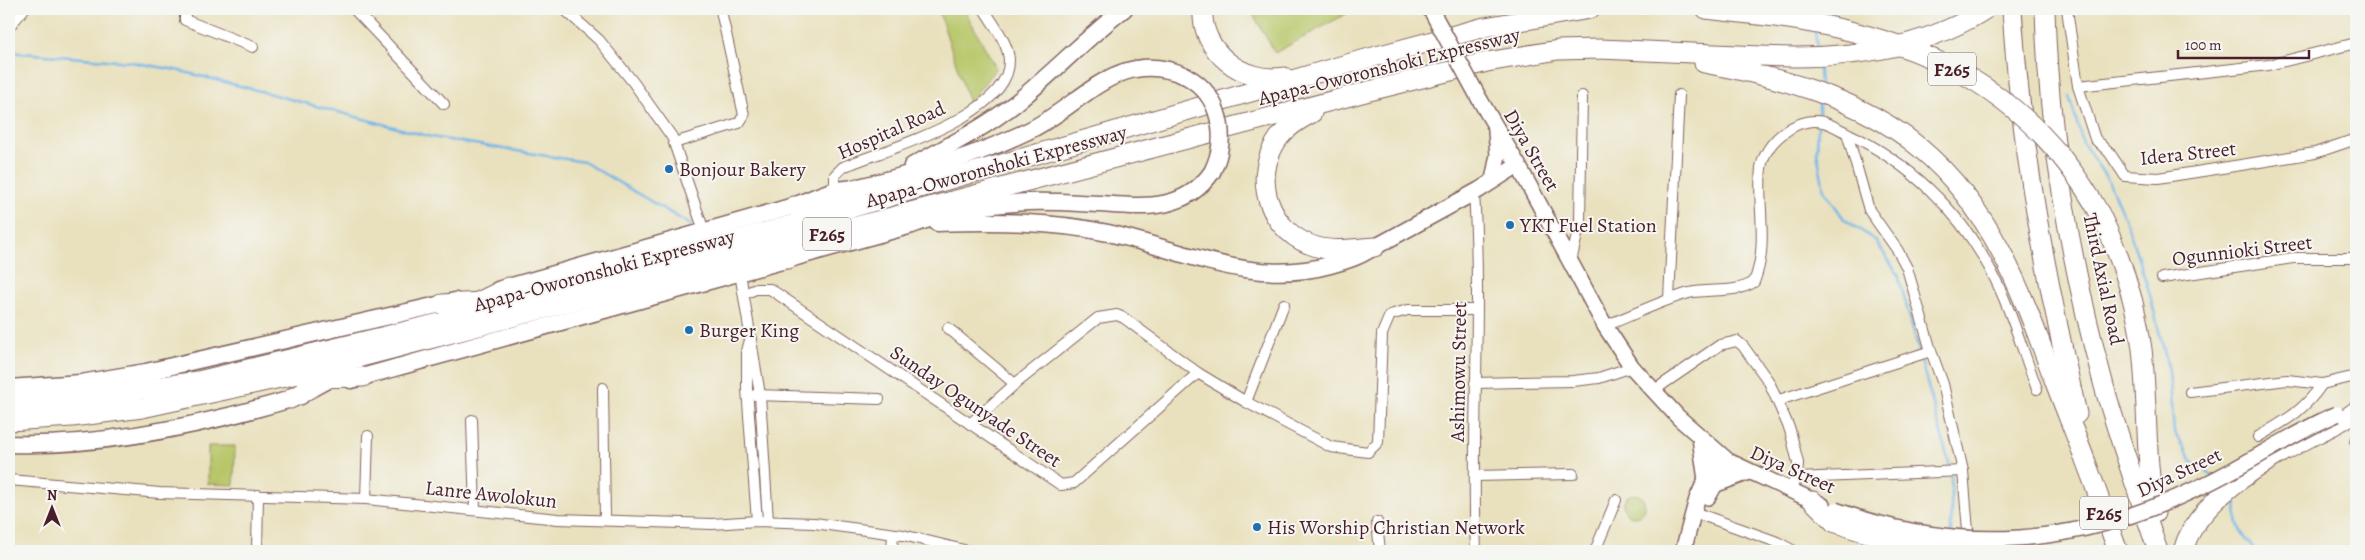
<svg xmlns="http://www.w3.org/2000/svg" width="2365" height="560" font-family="Alegreya,serif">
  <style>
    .green { fill: #b7c668; stroke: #80724a }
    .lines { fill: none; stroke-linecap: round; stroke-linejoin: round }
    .stream { stroke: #72b5e8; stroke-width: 2.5 }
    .minor-casing { stroke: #82635e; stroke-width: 12 }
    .secondary-casing { stroke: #82635e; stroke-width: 18 }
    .primary-casing { stroke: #82635e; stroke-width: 19 }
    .motorway-casing { stroke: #82635e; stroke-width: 21 }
    .minor { stroke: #fff; stroke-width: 10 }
    .secondary { stroke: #fff; stroke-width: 15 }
    .primary { stroke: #fff; stroke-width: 16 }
    .motorway { stroke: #fff; stroke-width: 19 }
    .secondary-bridge-casing { stroke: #82635e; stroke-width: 18; stroke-linecap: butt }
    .primary-bridge-casing { stroke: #82635e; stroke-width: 19; stroke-linecap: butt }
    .motorway-bridge-casing { stroke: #82635e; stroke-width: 21; stroke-linecap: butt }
    .secondary-bridge { stroke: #fff; stroke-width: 15 }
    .primary-bridge { stroke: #fff; stroke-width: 16 }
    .motorway-bridge { stroke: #fff; stroke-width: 19 }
    .poi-dot { fill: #1f6fb2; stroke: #f6f6f2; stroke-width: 2 }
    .labels { text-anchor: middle; stroke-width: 4; stroke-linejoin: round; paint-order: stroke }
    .shield { fill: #f6f6f2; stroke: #7e6067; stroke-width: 1 }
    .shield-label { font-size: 19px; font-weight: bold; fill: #4a1f2b }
    .street-label { font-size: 20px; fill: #4a1f2b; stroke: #f6f6f2 }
    .poi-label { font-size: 20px; fill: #4a1f2b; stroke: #f6f6f2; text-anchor: start }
  </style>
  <rect width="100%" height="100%" fill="#f6f6f2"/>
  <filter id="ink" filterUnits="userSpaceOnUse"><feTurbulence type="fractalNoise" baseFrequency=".02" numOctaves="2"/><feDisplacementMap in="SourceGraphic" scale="10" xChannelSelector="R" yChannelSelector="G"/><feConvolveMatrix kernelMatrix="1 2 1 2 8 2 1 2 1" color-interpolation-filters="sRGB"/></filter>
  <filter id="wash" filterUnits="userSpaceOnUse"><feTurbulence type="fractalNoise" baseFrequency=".0096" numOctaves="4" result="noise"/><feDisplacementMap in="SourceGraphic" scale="20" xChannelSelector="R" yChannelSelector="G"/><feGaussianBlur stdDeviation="1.12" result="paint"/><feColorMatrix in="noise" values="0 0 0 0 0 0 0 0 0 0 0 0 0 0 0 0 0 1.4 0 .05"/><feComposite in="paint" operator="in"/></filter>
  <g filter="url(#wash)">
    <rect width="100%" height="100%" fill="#e9e1be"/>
    <g class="green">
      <polygon points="938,9 964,9 996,68 969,103"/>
      <polygon points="1250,9 1355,9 1275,53"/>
      <polygon points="208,446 235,446 234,485 208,484"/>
      <circle cx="1634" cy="505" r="11"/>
    </g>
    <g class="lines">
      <g class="stream">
        <polyline points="1815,30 1817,49"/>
        <polyline points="9,52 131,62 176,70 260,91 431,137 584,162 691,225"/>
        <polyline points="1818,62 1820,84"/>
        <polyline points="2069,96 2083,143 2108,180 2126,221 2149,291 2169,371 2174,432 2191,460 2211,475"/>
        <polyline points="1819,119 1819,100"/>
        <polyline points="1818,125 1817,152 1824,190 1844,219 1876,241 1898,275 1919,351"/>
        <polyline points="1920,357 1951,470"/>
        <polyline points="1951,475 1951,532"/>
        <path d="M2232,497l5,7c-3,22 5,30 18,47"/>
      </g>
    </g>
  </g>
  <g filter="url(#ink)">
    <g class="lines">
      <g class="minor-casing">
        <g id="minor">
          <polyline points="185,9 185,20 253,47"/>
          <polyline points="354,9 444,104"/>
          <polyline points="564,9 599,40 633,82 672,137 704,231"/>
          <polyline points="2067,9 2078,86 2095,139 2109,152 2125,176 2158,178 2241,165 2315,153 2356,139"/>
          <polyline points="9,27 24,9"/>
          <polyline points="2078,86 2269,65 2356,43"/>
          <path d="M1847,133c61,29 111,76 143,136 20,37 32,80 47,120"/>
          <polyline points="674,143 739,123 744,115 721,11"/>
          <path d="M835,190v-15l8,-8c40,-17 168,-51 166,-107 -1,-18 -16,-36 -25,-51"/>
          <path d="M1474,193c8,119 -3,239 2,358"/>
          <polyline points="1571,262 1580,221 1582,96"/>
          <polyline points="740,273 760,395 768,521"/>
          <polyline points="2162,278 2293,258 2356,258"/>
          <polyline points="744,294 756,289 770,289 1061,485 1074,483 1198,373"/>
          <polyline points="1669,299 1679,95"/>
          <path d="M1605,326c28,-11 55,-25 84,-33 21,-5 46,1 65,-11 15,-37 3,-75 7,-114 4,-26 35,-52 62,-46 8,2 16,7 24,11l22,77 29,41 9,17 24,83 12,33 20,87 6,72"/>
          <polyline points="948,328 1015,384"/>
          <polyline points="750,340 747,351 747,389 757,521"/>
          <polyline points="1475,383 1573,381 1599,378 1632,367"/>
          <polyline points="603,388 605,519"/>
          <polyline points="1653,391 1720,345 1737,341 1743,346 1769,382 1790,430 1798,463 1797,478 1788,490"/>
          <polyline points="2190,392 2287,380 2322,384 2356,376"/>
          <polyline points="755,395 879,399"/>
          <polyline points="1779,400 1931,351"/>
          <polyline points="1246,402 1284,304"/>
          <polyline points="472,420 475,510"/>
          <polyline points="970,424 1015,384 1098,318 1117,315 1124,318 1198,373 1246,402 1331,447 1368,452 1378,442 1382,334 1390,315 1408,310 1476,310"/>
          <path d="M2258,437c27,-16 46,-26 64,-53"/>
          <polyline points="2355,441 2356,440"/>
          <polyline points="1475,476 1573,474"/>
          <polyline points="1797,478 1963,471"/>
          <polyline points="9,480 160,493 366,499 558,519 712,524 757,521 814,523 903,535 968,551"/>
          <polyline points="366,499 368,436"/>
          <polyline points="1702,515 1777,542 1794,551"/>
          <polyline points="1377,522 1380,551"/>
          <polyline points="257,551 258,495"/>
          <polyline points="892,551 893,534"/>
          <polyline points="1595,551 1616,500"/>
          <polyline points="1865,551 1870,546 1897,551"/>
        </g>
      </g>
      <g class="secondary-casing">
        <g id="secondary">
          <polyline points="1480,100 1518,165 1605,326 1632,367 1679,418 1728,461 1822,505"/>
          <polyline points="1493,180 1498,155 1496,132"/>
          <polyline points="1375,247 1479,190 1518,165"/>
          <polyline points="1700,438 1706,480"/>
          <polyline points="1714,485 1749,472"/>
          <polyline points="1708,497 1728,461"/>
          <polyline points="1683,551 1697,499 1718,453"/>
        </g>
      </g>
      <g class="primary-casing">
        <g id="primary">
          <path d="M912,166c35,-19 74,-39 105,-64 37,-30 69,-64 107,-93"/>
          <path d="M937,223c57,-2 115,-2 171,10 76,17 142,54 222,32 15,-4 29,-8 42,-17"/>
          <path d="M498,290l296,-84c13,-5 28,-13 42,-16 8,-1 16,-1 23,-3 57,-14 115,-30 169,-56 55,-26 89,-85 158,-55"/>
          <path d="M351,380l561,-155c38,-15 76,-21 116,-23 24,-1 49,1 73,2 43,3 83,8 111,-32"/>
          <polyline points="9,388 81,383 146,372 455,301"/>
          <path d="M9,444c94,3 203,-21 292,-48"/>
        </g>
      </g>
      <g class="motorway-casing">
        <g id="motorway">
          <path d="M1203,9c-3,42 40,75 81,68"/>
          <polyline points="1706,9 1750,14"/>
          <path d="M2012,9c8,137 35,271 65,405"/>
          <path d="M2045,9c3,125 26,256 59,377 16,56 35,110 54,165"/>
          <path d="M1704,63c74,14 157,35 216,85 75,63 103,148 136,237 11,29 23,58 34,88 10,26 18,52 28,78"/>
          <path d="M1312,113c-13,7 -25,14 -34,26 -28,40 -8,95 39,108 18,5 39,1 58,0"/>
          <polyline points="794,206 834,206"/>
          <polyline points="825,209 857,188"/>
          <path d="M2100,214c21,43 36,87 42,135 6,54 3,111 13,164"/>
          <polyline points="788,259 818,245"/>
          <polyline points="442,304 483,302"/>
          <polyline points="472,305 509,287"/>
          <polyline points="306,378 363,377"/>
          <polyline points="290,399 327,379"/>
          <polyline points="9,403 66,400 198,381 444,322 802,222 1351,63 1485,27 1590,9"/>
          <polyline points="9,421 72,417 142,408 285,377 1369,91 1487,62 1558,50 1600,49 1761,56"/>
          <polyline points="1813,501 1834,522"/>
          <path d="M2183,551c13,-52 88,-94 133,-117 14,-7 28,-13 40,-23"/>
        </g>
      </g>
      <use href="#minor" class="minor"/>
      <use href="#secondary" class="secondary"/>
      <use href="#primary" class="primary"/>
      <use href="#motorway" class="motorway"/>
      <g class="secondary-bridge-casing">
        <g id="secondary-bridge">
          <polyline points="1431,10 1480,100"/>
          <path d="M1835,510c127,46 244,36 365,-23 47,-22 89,-52 137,-73"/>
        </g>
      </g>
      <g class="primary-bridge-casing">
        <path id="primary-bridge" d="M1186,76c35,19 43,62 26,96"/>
      </g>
      <g class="motorway-bridge-casing">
        <g id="motorway-bridge">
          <path d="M1750,14c150,16 273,62 350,200"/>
          <path d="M1761,56c76,4 159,-4 225,-47"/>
          <path d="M1834,522c45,17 89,24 137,29"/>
        </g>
      </g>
      <use href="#secondary-bridge" class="secondary-bridge"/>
      <use href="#primary-bridge" class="primary-bridge"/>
      <use href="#motorway-bridge" class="motorway-bridge"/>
    </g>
  </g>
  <g class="poi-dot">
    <circle cx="669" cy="169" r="5"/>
    <circle cx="1510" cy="225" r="5"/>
    <circle cx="689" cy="330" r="5"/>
    <circle cx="1257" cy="527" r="5"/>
  </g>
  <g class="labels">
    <g class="shield">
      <rect x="1928" y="52.5" width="48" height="33" rx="4"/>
      <rect x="803" y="217.5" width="48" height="33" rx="4"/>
      <rect x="2080" y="496.5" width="48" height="33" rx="4"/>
    </g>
    <g class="shield-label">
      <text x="1952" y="76">F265</text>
      <text x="827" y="241">F265</text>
      <text x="2104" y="520">F265</text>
    </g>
    <g class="street-label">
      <text transform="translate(1389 66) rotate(-14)" y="7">Apapa-Oworonshoki Expressway</text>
      <text transform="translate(891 130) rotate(-24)" y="7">Hospital Road</text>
      <text transform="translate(1532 150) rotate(60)" y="7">Diya Street</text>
      <text transform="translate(2188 153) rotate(-6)" y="7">Idera Street</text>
      <text transform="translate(996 166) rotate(-15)" y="7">Apapa-Oworonshoki Expressway</text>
      <text transform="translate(2242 250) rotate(-7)" y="7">Ogunnioki Street</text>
      <text transform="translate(604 270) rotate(-15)" y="7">Apapa-Oworonshoki Expressway</text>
      <text transform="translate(2104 279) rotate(78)" y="7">Third Axial Road</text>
      <text transform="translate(1458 372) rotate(-89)" y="7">Ashimowu Street</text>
      <text transform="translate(976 406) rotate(34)" y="7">Sunday Ogunyade Street</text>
      <text transform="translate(1793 469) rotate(24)" y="7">Diya Street</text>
      <text transform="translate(2179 472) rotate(-25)" y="7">Diya Street</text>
      <text transform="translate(491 494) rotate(6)" y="7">Lanre Awolokun</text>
    </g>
    <g class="poi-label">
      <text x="679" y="176">Bonjour Bakery</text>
      <text x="1520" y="232">YKT Fuel Station</text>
      <text x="699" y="337">Burger King</text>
      <text x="1267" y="534">His Worship Christian Network</text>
    </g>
  </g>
  <rect width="2365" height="560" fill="none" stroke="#f6f6f2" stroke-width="30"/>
  <g transform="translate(52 508)" stroke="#f6f6f2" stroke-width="4" paint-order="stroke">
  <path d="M0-4L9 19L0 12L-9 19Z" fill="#4a1f2b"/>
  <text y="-8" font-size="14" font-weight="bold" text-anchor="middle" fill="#4a1f2b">N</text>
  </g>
  <path d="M2178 50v8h131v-8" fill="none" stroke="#4a1f2b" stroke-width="2.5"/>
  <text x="2185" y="50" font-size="15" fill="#4a1f2b" stroke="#f6f6f2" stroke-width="4" paint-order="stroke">100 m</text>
</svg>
